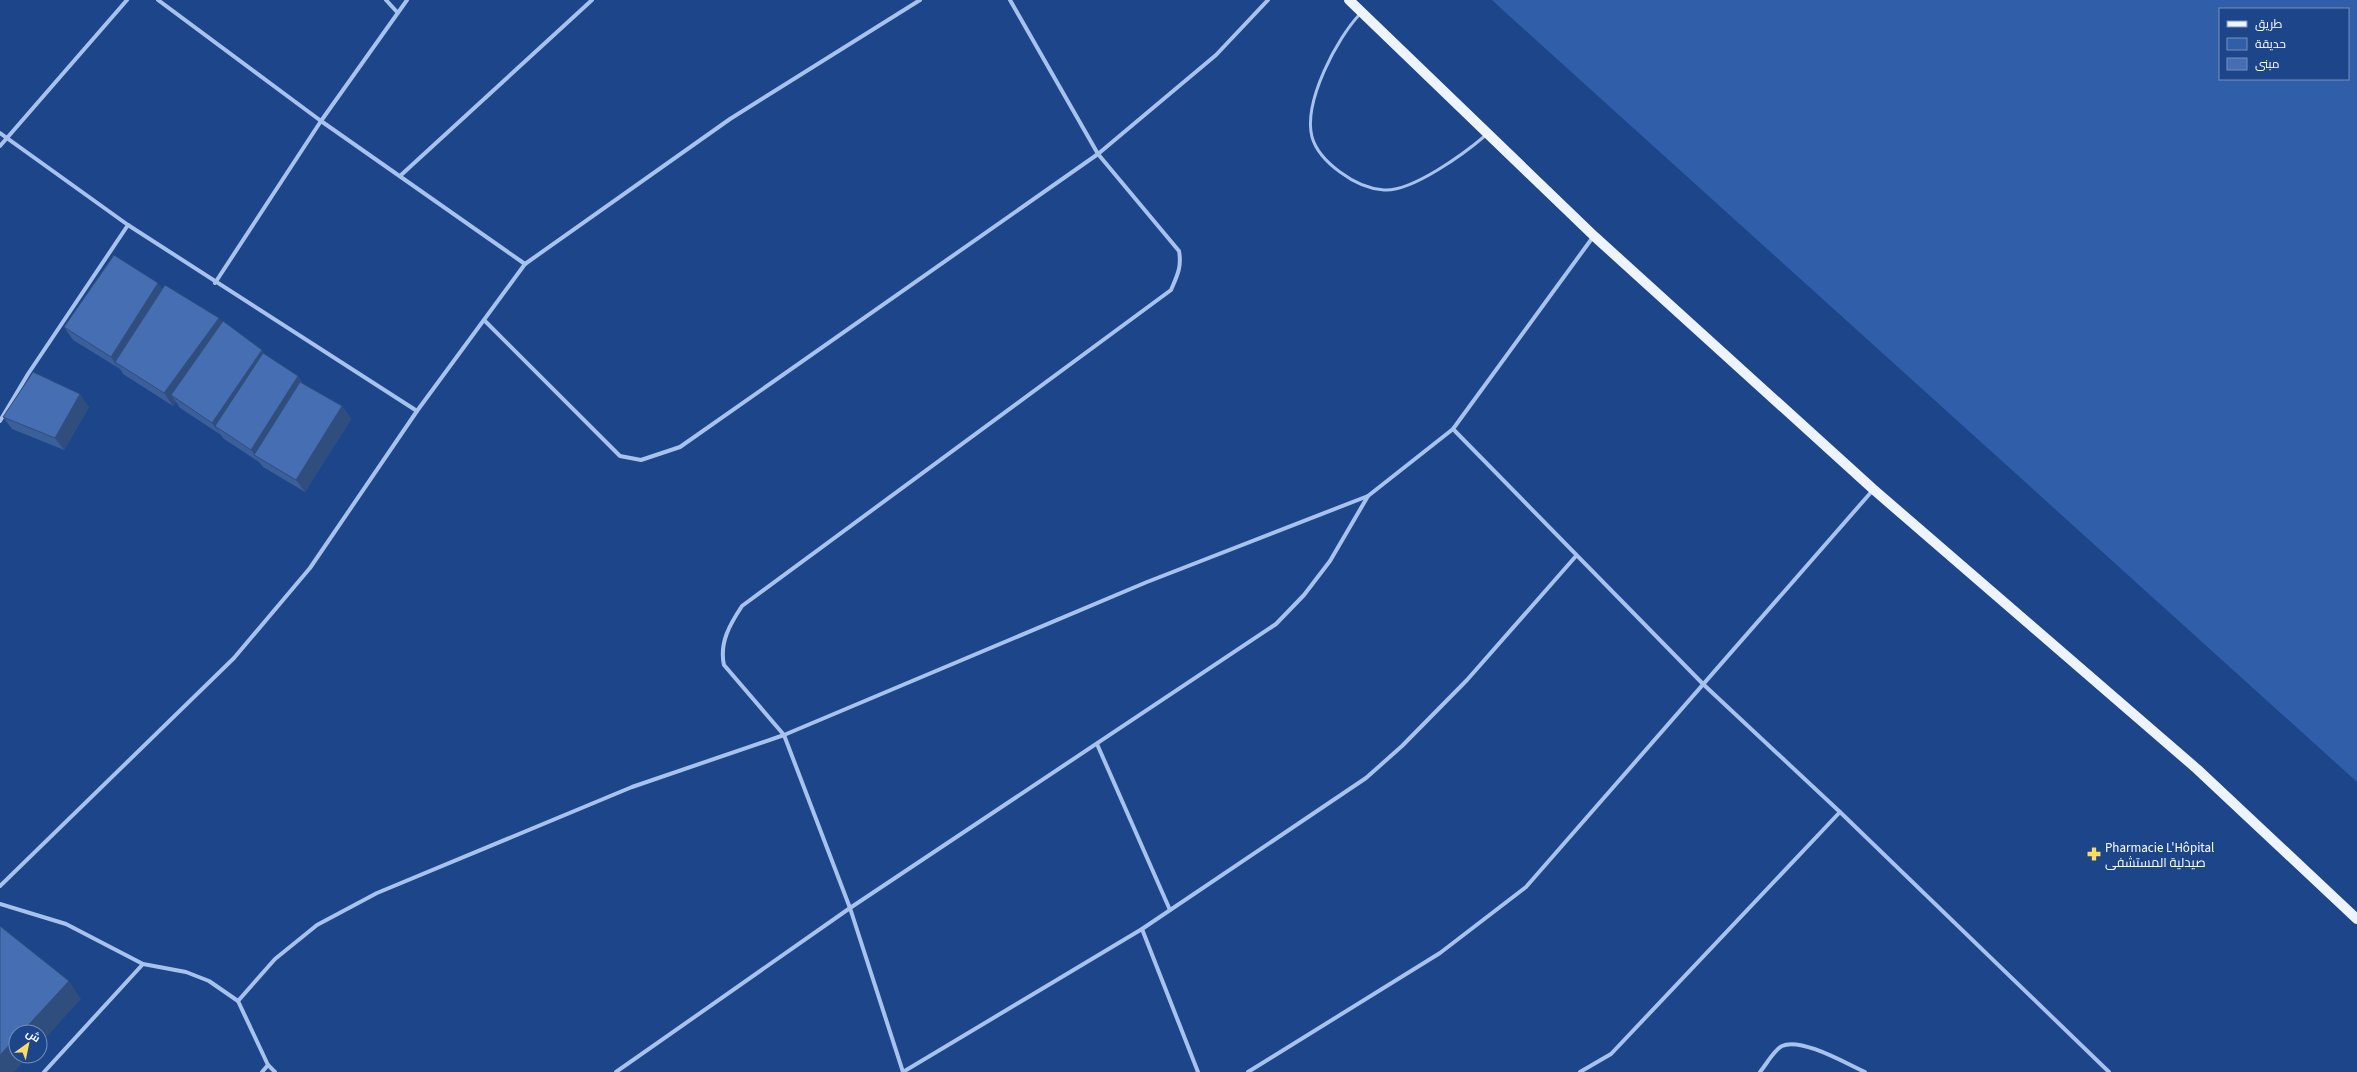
<svg xmlns="http://www.w3.org/2000/svg" width="2357" height="1072" font-family="'Source Sans 3',Cairo,sans-serif">
  <style>
    .green { fill: #305ea8; fill-rule: evenodd }
    .lines { fill: none; stroke-linecap: round; stroke-linejoin: round }
    .lane { stroke: #a7c2ec; stroke-width: 3 }
    .street { stroke: #a7c2ec; stroke-width: 4 }
    .primary { stroke: #edf3ff; stroke-width: 10 }
    .wall { fill: #3b5f99 }
    .shaded-wall { fill: #304e7d }
    .building { fill: #456fb2; stroke: #304e7d }
    .labels { text-anchor: middle; stroke-width: 3; stroke-linejoin: round; paint-order: stroke }
    .poi-label { font-size: 13px; fill: #fff; stroke: #1c458a; text-anchor: start }
  </style>
  <rect width="100%" height="100%" fill="#1c458a"/>
  <path class="green" d="M1492,0h865v782l-851,-769zM2220,9h128v70h-128z"/>
  <g class="lines">
    <path class="lane" d="M1360,14c-23,24 -57,88 -48,123 4,14 17,27 28,35 12,9 28,17 44,18 28,2 81,-37 102,-55"/>
    <g class="street">
      <polyline points="158,0 321,121 525,264"/>
      <polyline points="386,0 397,12"/>
      <polyline points="0,133 128,225 417,411"/>
      <polyline points="0,146 127,0"/>
      <polyline points="400,176 592,0"/>
      <polyline points="215,283 321,121 407,0"/>
      <polyline points="485,321 620,456 641,460 680,447 1098,154 1216,55 1268,0"/>
      <polyline points="0,421 28,374 128,225"/>
      <polyline points="1453,429 1703,684 1840,812 2109,1072"/>
      <polyline points="1097,744 1170,910"/>
      <polyline points="0,886 234,658 310,568 417,411 525,264 730,119 920,0"/>
      <polyline points="0,904 66,924 143,964 186,972 209,981 238,1001 268,1065 275,1072"/>
      <polyline points="1142,929 1198,1072"/>
      <polyline points="238,1001 275,959 317,925 377,893 632,787 784,735 1147,582 1368,496 1453,429 1593,237"/>
      <polyline points="44,1072 143,964"/>
      <polyline points="262,1072 268,1065"/>
      <polyline points="616,1072 850,908 1276,624 1304,595 1330,561 1368,496"/>
      <path d="M903,1072l-53,-164 -66,-173 -60,-70c-5,-22 6,-41 18,-59l429,-316c6,-14 11,-23 8,-39l-81,-97 -88,-154"/>
      <polyline points="903,1072 1142,929 1366,778 1402,746 1467,680 1576,556"/>
      <polyline points="1248,1072 1440,953 1526,887 1873,490"/>
      <polyline points="1580,1072 1611,1054 1840,812"/>
      <path d="M1760,1072c6,-7 14,-22 22,-26 19,-9 65,18 83,26"/>
    </g>
    <polyline class="primary" points="1349,0 1594,236 1873,489 2197,769 2357,919"/>
  </g>
  <g class="wall">
    <polygon points="162,289 222,322 266,355 298,376 303,384 342,406 351,419 305,492 263,467 259,462 224,439 221,435 180,408 176,402 173,406 123,374 120,369 73,340 64,327"/>
    <polygon points="89,407 64,450 12,429 3,417"/>
  </g>
  <g class="shaded-wall">
    <polygon points="158,283 167,295 115,362 120,370 111,357"/>
    <polygon points="219,318 228,331 171,395 176,402 173,406 164,393"/>
    <polygon points="262,350 271,362 215,426 221,435 212,423"/>
    <polygon points="298,376 307,388 255,455 251,450"/>
    <polygon points="80,394 89,407 64,450 55,438"/>
    <polygon points="342,406 351,419 305,492 296,480"/>
    <polygon points="69,981 81,999 40,1044 40,1032 22,1032"/>
    <polygon points="16,1038 16,1056 29,1056 14,1072 0,1072 0,1055"/>
  </g>
  <g class="building">
    <polygon points="114,255 158,283 111,357 64,327"/>
    <polygon points="165,285 219,318 164,393 115,362"/>
    <polygon points="223,321 262,350 212,423 171,395"/>
    <polygon points="263,353 298,376 251,450 215,426"/>
    <polygon points="33,372 80,394 55,438 3,417"/>
    <polygon points="300,382 342,406 296,480 254,455"/>
    <polygon points="0,926 69,981 22,1032 16,1032 16,1038 0,1055"/>
  </g>
  <defs>
    <g id="pharmacy-bare" transform="scale(1.08)"><path d="M-2-6h4v4h4v4h-4v4h-4v-4h-4v-4h4Z" fill="#fcdb65" stroke="#1c458a" stroke-width="2.5" paint-order="stroke"/></g>
  </defs>
  <g fill-rule="evenodd">
    <use href="#pharmacy-bare" x="2094" y="854"/>
  </g>
  <g class="labels">
    <g class="poi-label">
      <text x="2105" y="852">Pharmacie L'Hôpital<tspan x="2105" dy="15">صيدلية المستشفى</tspan></text>
    </g>
  </g>
  <rect x="2219" y="8" width="130" height="72" fill="#1c458a" stroke="#778fb9"/>
  <rect x="2227" y="21" width="20" height="6" fill="#edf3ff" stroke="#778fb9"/>
  <text x="2255" y="28" font-size="12" fill="#ffffff">طريق</text>
  <rect x="2227" y="38" width="20" height="12" fill="#305ea8" stroke="#778fb9"/>
  <text x="2255" y="48" font-size="12" fill="#ffffff">حديقة</text>
  <rect x="2227" y="58" width="20" height="12" fill="#456fb2" stroke="#778fb9"/>
  <text x="2255" y="68" font-size="12" fill="#ffffff">مبنى</text>
  <g transform="translate(28 1044) rotate(33)"><circle r="19" fill="#1c458a" stroke="#778fb9"/>
  <path d="M0-3L7 15L0 10L-7 15Z" fill="#fcdb65"/>
  <text y="-6" font-size="11" font-weight="bold" text-anchor="middle" fill="#ffffff">ش</text>
  </g>
</svg>
